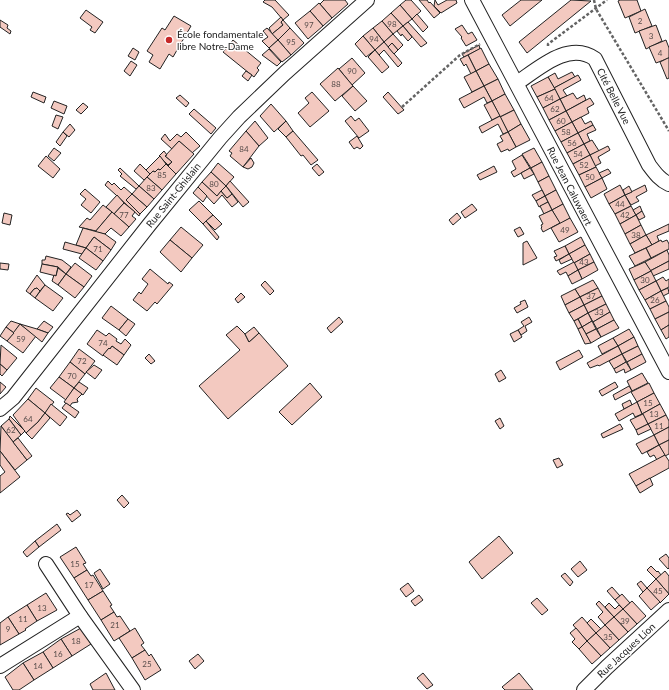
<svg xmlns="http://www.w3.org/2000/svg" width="669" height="690" font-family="Lato,sans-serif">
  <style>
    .building { fill: #f3c9c0; stroke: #222 }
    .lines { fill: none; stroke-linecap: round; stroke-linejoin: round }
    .street-casing { stroke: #222; stroke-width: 16 }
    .path { stroke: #646464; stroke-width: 2.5; stroke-dasharray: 3 2; stroke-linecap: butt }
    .street { stroke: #fff; stroke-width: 14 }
    .poi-dot { fill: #c62828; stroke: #fff; stroke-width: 1.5 }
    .labels { text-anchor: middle; stroke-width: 3; stroke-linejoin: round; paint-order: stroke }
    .number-label { font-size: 8px; fill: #564c4a }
    .poi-label { font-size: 10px; fill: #222; stroke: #fff; text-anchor: start }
    .street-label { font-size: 10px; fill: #222; stroke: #fff }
  </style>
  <rect width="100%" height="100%" fill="#fff"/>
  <g class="building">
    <polygon points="265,0 275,0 289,15 283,20 272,7 263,2"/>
    <polygon points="324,0 345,0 348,4 332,18 320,4"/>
    <polygon points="406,0 411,0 421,11 412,19 400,5"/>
    <polygon points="419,0 427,0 429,3 430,2 440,13 434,18"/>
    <polygon points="435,0 438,5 447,0 456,0 457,3 441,13 434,6"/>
    <polygon points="521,0 542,0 510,26 502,15"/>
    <polygon points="571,0 591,1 527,53 519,42"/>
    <polygon points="620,0 637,0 641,11 625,18 618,1"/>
    <polygon points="319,3 332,18 323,26 310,11"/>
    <polygon points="400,5 412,19 403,26 391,13"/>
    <polygon points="645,9 652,26 635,33 629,17"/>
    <polygon points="86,10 103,22 95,33 90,30 92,27 80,18"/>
    <polygon points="310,11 323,26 308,39 295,23"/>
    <polygon points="391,13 403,26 393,34 382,21"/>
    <polygon points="417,14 428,27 423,32 412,19"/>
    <polygon points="174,16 191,26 173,57 169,54 160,69 149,62 153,55 147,51 162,28 165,30"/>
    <polygon points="281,17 283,20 281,22 283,25 272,34 269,28"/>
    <polygon points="0,20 8,25 7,28 11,31 10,34 0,27"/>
    <polygon points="283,20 290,28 278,40 272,34 283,25 281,22"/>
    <polygon points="382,21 393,34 384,42 373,28"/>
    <polygon points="408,22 427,43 421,47 403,26"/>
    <polygon points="462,25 468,34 472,32 477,40 466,46 461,38 462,37 455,29"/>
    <polygon points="656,25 662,41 646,49 639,31"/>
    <polygon points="403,26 412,37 408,41 402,34 401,36 397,31"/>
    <polygon points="267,28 278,40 269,48 262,41 268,37 263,31"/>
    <polygon points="290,28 304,43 291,55 278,40"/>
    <polygon points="373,28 384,42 375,50 363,36"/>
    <polygon points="393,34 403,45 398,50 392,43 388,47 384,42"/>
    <polygon points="363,36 375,50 366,57 355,44"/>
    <polygon points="233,40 261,63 257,68 259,70 254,77 223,52"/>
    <polygon points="278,40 291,55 282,62 269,48"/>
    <polygon points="666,40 669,48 669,58 656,63 649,47"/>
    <polygon points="384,42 402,63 398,67 384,50 379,55 375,50"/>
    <polygon points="392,43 398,50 394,54 388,47"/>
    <polygon points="479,45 480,49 464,57 462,54"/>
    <polygon points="133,48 139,52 135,60 128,56"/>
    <polygon points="481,48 489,64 476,71 468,55"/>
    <polygon points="269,49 281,62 277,66 262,55"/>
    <polygon points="375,50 389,67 382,73 368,57"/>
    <polygon points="468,55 476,71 471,74 466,64 464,66 460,59"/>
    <polygon points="352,58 365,73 352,85 339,69"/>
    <polygon points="668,58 669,58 669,78 667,79 660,62"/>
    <polygon points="131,61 137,65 130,76 124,71"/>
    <polygon points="489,64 498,79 484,86 476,71"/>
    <polygon points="338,68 353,86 335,101 320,84"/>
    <polygon points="246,71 252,75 248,81 242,76"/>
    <polygon points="476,71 484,86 472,92 464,77"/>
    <polygon points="572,72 575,77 554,88 548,77 555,73 558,79"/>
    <polygon points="578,75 581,80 563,90 567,96 560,99 554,88"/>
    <polygon points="548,77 555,89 537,97 531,86"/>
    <polygon points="498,79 505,94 492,101 484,86"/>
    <polygon points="353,86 367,101 355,111 342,96"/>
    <polygon points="484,86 492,101 487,103 484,97 464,108 459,99"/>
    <polygon points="555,89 560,99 543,108 537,97"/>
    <polygon points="33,92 46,97 44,103 31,97"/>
    <polygon points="312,92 329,111 310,127 298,113 309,103 305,98"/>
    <polygon points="388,92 404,110 398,114 383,97"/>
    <polygon points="573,93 577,99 584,95 586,100 566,111 560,99"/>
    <polygon points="505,94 514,110 500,117 492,101"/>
    <polygon points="180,95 189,103 186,107 176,98"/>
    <polygon points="590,98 594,104 587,108 589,113 572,122 566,111"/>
    <polygon points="560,99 566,111 549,120 543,108"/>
    <polygon points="54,101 67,106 64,114 51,108"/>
    <polygon points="492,101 500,116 492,120 484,105"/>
    <polygon points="83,103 88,107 81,114 76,110"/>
    <polygon points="271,104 286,121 274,132 260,116"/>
    <polygon points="194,109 216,128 211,134 189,114"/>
    <polygon points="514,110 521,124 508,132 500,117"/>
    <polygon points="566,111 572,122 555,131 549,120"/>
    <polygon points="56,115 63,117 58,129 52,126"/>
    <polygon points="351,116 355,121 359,118 369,131 359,138 345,121"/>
    <polygon points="500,116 508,132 503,134 498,124 482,133 479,127"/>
    <polygon points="581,117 585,124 591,121 593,125 578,133 572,122"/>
    <polygon points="255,121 268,138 259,146 246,131"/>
    <polygon points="286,121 293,131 286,137 278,129"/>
    <polygon points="572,122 578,133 561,142 555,131"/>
    <polygon points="70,124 75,130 69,137 63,132"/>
    <polygon points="521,124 530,140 516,147 508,132"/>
    <polygon points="593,125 596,130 587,134 590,141 584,144 578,133"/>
    <polygon points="246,131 259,146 243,167 230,156 232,153 229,151"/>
    <polygon points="293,131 318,160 311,165 303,155 301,156 286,137"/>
    <polygon points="63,132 67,136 60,146 56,142"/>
    <polygon points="186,132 200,146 192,153 179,141 172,149 161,139 165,134 170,141 177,134 181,137"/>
    <polygon points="508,132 516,147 509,151 508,149 501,152 497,144 503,141 500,136"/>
    <polygon points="578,133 584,144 567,153 561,142"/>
    <polygon points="357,136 363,146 360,149 357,147 354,149 349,142"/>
    <polygon points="592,140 599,151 590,155 584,144"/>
    <polygon points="179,141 194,154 176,174 168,166 172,162 165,156"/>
    <polygon points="584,144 590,155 573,164 567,153"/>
    <polygon points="608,146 610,150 598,157 601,163 595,166 590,155"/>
    <polygon points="54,148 61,153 54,161 48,156"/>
    <polygon points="534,148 542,162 531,168 522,154"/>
    <polygon points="164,151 167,155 165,156 172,162 168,165 159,156"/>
    <polygon points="522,155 530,168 514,177 511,172 516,169 512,161"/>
    <polygon points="590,155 596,167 579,175 573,164"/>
    <polygon points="46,156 60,169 53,178 38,166"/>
    <polygon points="160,156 166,164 160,170 158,169 155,172 153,171 150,174 146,170"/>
    <polygon points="251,158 254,163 252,167 248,169 243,167"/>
    <polygon points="542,162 549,176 538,182 531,168"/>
    <polygon points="218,163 234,177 226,186 211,172"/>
    <polygon points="140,164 150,174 144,180 134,171"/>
    <polygon points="166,164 176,174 162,190 147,177 153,171 155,172 158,169 160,170"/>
    <polygon points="317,164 324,172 319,176 312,168"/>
    <polygon points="494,166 497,172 480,180 477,175"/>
    <polygon points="596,167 602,178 585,187 579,175"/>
    <polygon points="120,168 139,186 136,189 120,176 122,174 118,170"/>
    <polygon points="530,168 534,174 524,179 521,173"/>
    <polygon points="608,169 611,173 602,178 599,173"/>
    <polygon points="211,172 226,186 217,196 202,182"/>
    <polygon points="549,176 556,190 545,196 538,182"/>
    <polygon points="147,177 162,190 154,199 139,186"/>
    <polygon points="602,178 607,189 591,198 585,187"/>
    <polygon points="108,181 112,185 114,183 121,190 124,187 132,194 126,200 140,214 139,216 105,185"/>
    <polygon points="230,181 249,202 243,207 226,186"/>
    <polygon points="202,182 217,196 221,191 227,198 232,194 238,202 232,207 222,195 214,204 198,187"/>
    <polygon points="620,185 625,195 609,204 604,194"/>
    <polygon points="645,185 647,191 636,197 639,201 631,205 625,195"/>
    <polygon points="139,186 154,199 147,207 132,194"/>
    <polygon points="226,186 232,194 227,198 221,191"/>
    <polygon points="629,186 632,192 625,195 623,190"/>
    <polygon points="198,187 207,196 203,202 193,193"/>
    <polygon points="85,189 100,202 91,213 81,205 86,199 80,194"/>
    <polygon points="542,190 545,196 536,201 532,195"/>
    <polygon points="556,190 563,204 552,210 545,196"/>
    <polygon points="132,194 147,207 140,214 126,200"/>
    <polygon points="117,195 124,203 114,214 106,207"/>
    <polygon points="625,195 631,206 615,214 609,204"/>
    <polygon points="545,196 548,202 539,207 536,201"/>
    <polygon points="199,201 213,215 203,224 189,210"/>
    <polygon points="548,202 552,210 544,214 540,206"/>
    <polygon points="124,203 135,212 132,216 136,219 129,227 114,214"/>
    <polygon points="472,204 477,210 465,218 461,212"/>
    <polygon points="563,204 570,218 560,224 552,210"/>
    <polygon points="103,205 112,212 96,231 79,227 87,218 90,220"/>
    <polygon points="631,206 636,215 620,224 615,214"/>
    <polygon points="640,206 642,211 636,215 633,210"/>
    <polygon points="552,210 560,223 543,232 541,228 542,227 541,225 543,224 539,216"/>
    <polygon points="642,211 645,217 639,220 636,215"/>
    <polygon points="112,212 129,227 121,236 111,228 105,234 95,232"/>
    <polygon points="4,213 12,215 10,225 2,223"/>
    <polygon points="457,213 461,218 453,225 449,220"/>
    <polygon points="213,215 222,224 215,230 206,221"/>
    <polygon points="636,215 641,225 625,234 620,224"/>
    <polygon points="570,218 578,232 559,242 551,228"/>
    <polygon points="206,221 219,237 217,240 203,224"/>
    <polygon points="669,224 669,231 657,236 659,241 652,245 646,235"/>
    <polygon points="641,225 646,235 630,244 625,234"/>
    <polygon points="181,227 203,245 192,258 170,240"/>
    <polygon points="520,227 524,234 518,237 514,230"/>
    <polygon points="83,228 105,234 116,242 111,250 94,237 86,248 76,245"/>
    <polygon points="646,235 652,245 635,253 630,244"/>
    <polygon points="94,237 111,250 103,261 86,248"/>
    <polygon points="581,237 585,245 569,254 565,246"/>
    <polygon points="170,240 192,258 181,272 160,252"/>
    <polygon points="661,240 662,242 667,240 669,244 669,249 651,258 646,248"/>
    <polygon points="527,241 537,258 523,265 523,243"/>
    <polygon points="65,242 86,248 82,254 63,249"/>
    <polygon points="585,245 590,254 574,263 569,254"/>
    <polygon points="565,246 569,254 556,261 554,257 557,256 554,251"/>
    <polygon points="86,248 103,261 96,270 79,258"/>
    <polygon points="646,248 651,258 635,266 629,256"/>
    <polygon points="667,250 669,255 669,261 650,271 645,262"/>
    <polygon points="569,254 572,259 561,264 559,260"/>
    <polygon points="590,254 594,262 578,270 574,263"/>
    <polygon points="46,256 62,260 71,267 66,274 58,267 42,264 42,260 45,260"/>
    <polygon points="669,261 669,269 653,276 650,271"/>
    <polygon points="574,262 578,270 568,276 566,272 560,275 557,271"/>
    <polygon points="594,262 598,270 582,279 578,270"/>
    <polygon points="645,262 651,271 634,280 629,269"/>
    <polygon points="0,263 9,264 8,270 0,269"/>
    <polygon points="75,263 92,276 84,287 66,274"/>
    <polygon points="42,264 58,267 56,276 40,272"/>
    <polygon points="58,268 66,274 58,285 52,281 54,275 56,276"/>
    <polygon points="150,269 168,284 169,282 173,285 157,304 155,302 147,311 133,300 139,292 141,294 148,284 142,279"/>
    <polygon points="578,270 582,279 572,284 568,276"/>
    <polygon points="651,271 656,281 639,290 634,280"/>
    <polygon points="66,274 84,287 75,298 58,285"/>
    <polygon points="37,275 45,285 40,291 37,288 34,289 30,294 26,291"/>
    <polygon points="663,277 666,281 669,279 669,287 661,291 656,281"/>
    <polygon points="593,280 598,288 580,297 575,289"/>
    <polygon points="265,281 274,291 270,295 261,285"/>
    <polygon points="656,281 661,291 645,300 639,290"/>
    <polygon points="45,285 63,298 53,311 35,298"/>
    <polygon points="37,288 40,291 35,298 30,294 34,289"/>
    <polygon points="598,288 602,296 584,305 580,297"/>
    <polygon points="668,288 669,293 663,296 661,291"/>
    <polygon points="575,289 580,297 565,305 561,296"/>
    <polygon points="661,291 666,301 650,309 645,300"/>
    <polygon points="241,293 245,297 238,303 235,299"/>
    <polygon points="602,296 606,304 588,313 584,305"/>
    <polygon points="580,297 584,305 569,313 565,305"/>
    <polygon points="525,300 528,307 517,313 514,308 521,304 520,302"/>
    <polygon points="666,301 669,307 669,312 655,319 650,309"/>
    <polygon points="606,304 610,312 593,322 588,313"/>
    <polygon points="584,305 588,313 574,321 569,313"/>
    <polygon points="111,306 128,319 119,330 102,318"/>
    <polygon points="610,312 614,320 597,329 593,322"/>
    <polygon points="669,312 669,325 661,330 655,319"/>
    <polygon points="588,313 592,321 582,327 578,319"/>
    <polygon points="339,317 343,322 331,333 327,328"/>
    <polygon points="529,317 532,322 525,326 527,331 521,335 518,330 524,326 521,322"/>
    <polygon points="128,319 135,324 126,336 119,330"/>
    <polygon points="578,319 582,327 578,329 574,321"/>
    <polygon points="614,320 619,328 601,337 597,329"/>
    <polygon points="11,321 20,324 14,333 6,327"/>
    <polygon points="44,321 53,327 48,333 37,329"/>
    <polygon points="592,321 596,329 586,334 582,327"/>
    <polygon points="20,324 36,336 23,353 7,341"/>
    <polygon points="20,324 37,329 48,333 42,342"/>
    <polygon points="669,325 669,337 666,339 661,330"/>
    <polygon points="237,326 245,334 249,342 259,333 288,366 228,419 199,386 240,350 226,335"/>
    <polygon points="6,327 14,333 7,341 0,336"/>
    <polygon points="254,327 259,333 249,342 245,334"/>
    <polygon points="582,327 589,339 591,343 585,344 578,329"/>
    <polygon points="596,329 601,337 591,343 586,334"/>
    <polygon points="629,329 634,337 618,346 613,338"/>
    <polygon points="97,330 106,336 109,333 117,339 116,341 121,344 125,339 131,345 124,355 112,346 110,349 109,348 103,356 87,344"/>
    <polygon points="518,330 522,337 514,342 510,334"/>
    <polygon points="634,337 638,346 622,354 618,346"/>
    <polygon points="613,338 618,346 602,354 598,346"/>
    <polygon points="1,345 17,358 7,370 0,364"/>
    <polygon points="112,346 124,355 117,365 103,355 109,348 110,349"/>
    <polygon points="618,346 622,354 599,366 598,365 590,368 587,363"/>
    <polygon points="638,346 642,354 627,362 622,354"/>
    <polygon points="79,349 95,361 85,374 70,362"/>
    <polygon points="579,350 583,357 560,370 556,362"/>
    <polygon points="149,354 155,361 151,364 145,358"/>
    <polygon points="622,354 626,362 614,369 609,361"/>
    <polygon points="642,354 646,362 631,370 627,362"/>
    <polygon points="70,362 85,374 74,388 59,377"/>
    <polygon points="626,362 631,370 625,373 624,369 616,373 614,369"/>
    <polygon points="0,364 7,370 2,376 0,374"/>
    <polygon points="94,365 102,370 95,379 86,372"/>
    <polygon points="501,370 506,378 499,382 495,374"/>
    <polygon points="642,373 648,383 632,391 627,381"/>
    <polygon points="59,377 74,388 66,400 50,388"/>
    <polygon points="0,382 6,387 0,394"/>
    <polygon points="79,382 88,388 83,395 74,388"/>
    <polygon points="615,382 618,387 602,396 599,391"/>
    <polygon points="310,383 322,397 292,425 279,412"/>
    <polygon points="649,383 654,393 637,402 631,392"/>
    <polygon points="629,386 632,391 615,400 613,395"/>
    <polygon points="36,388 54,402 45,413 28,399"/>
    <polygon points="74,388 82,394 77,399 78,402 72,403 70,406 64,402"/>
    <polygon points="654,393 660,404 642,414 637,402"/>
    <polygon points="28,399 45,413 38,422 26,433 13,415"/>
    <polygon points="630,400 632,405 624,409 622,404"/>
    <polygon points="637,402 642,414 635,417 633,413 619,421 615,414"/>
    <polygon points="66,403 79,412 75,418 62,408"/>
    <polygon points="51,404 67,417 60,426 45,413"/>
    <polygon points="660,404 666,415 648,424 642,414"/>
    <polygon points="45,413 50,418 32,439 26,433 38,422"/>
    <polygon points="643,414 648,424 636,430 630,420"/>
    <polygon points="666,415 669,421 669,427 654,435 648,424"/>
    <polygon points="10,416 25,431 21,435 9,419"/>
    <polygon points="500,418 504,426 500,429 495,421"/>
    <polygon points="9,419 21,435 13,442 1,426"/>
    <polygon points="620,424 623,429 603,438 601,434"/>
    <polygon points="648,424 651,429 638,435 636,430"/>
    <polygon points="1,426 27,460 15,470 0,451"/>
    <polygon points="669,427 669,440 659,445 654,435"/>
    <polygon points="654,435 659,445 642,454 636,444"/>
    <polygon points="18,438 32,456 27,460 13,442"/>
    <polygon points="669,440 669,454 665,456 659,445"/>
    <polygon points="659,445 665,455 657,460 654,455 650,457 647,452"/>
    <polygon points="0,451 20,477 0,493 0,476 5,472 0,465"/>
    <polygon points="665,455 669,461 669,468 636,486 629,474"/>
    <polygon points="559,458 563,465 557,468 553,460"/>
    <polygon points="650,478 653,485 640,493 636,486"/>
    <polygon points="122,495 129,503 124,508 117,500"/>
    <polygon points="77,510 81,515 72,522 66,514 68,513 70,515"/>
    <polygon points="57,524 61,530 39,547 35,541"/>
    <polygon points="499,536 513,553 482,579 469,562"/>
    <polygon points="35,541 39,547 27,557 23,552"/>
    <polygon points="76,547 86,563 83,564 87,570 74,578 60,557"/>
    <polygon points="666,554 669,558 669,568 668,569 659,559"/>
    <polygon points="580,561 587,570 578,577 571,569"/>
    <polygon points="651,566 657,572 658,571 661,575 656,579 647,570"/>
    <polygon points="100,569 110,584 103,589 94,573"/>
    <polygon points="87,570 91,576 93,575 103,591 88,600 74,578"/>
    <polygon points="665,571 669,576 669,594 656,579"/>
    <polygon points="565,573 573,582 570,586 561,576"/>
    <polygon points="656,579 669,594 660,603 647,588"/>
    <polygon points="641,581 647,588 643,592 637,584"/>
    <polygon points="408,583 414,591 406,597 400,589"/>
    <polygon points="612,587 620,596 615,600 607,591"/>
    <polygon points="647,588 660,602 651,610 639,596"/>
    <polygon points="103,591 112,605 110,606 114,612 101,620 88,600"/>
    <polygon points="46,593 57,610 37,621 27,605"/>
    <polygon points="622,594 630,603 623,609 615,600"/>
    <polygon points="419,595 423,600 415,606 411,601"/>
    <polygon points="537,598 548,610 542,615 531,603"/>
    <polygon points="599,601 614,617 605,625 598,617 603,612 596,604"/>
    <polygon points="632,601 646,616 637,624 623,609"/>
    <polygon points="609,603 615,609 619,605 623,609 614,617 605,607"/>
    <polygon points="27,605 37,621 25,629 26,630 19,634 8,617"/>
    <polygon points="623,609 637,624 628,632 614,617"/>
    <polygon points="114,612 117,617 120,616 130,631 114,641 101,620"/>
    <polygon points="8,617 19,634 0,645 0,623"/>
    <polygon points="582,617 596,633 587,641 573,625"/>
    <polygon points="614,617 628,632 619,640 605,625"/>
    <polygon points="591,619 601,629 596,633 587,623"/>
    <polygon points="605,625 619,640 610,648 596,633"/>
    <polygon points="81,628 91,644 72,656 61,639"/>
    <polygon points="135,628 144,643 141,645 145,650 132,658 119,638"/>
    <polygon points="576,628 587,641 579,649 572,642 575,639 570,633"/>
    <polygon points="596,633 610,648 601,656 587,641"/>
    <polygon points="61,639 72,656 53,668 43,652"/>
    <polygon points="587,641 601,656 592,664 579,649"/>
    <polygon points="145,650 149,656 151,654 161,670 145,680 132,658"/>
    <polygon points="43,652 53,668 34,680 23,663"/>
    <polygon points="198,654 204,661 195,669 189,661"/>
    <polygon points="23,663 34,680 19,690 13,690 5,677"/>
    <polygon points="106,673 115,690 93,690 90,684"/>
    <polygon points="423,673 433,685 427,689 417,678"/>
    <polygon points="519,673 533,690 505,690 502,687"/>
  </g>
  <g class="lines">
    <g class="street-casing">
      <g id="street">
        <polyline points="472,0 669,372"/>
        <path d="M517,83c21,-14 52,-43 78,-24l54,106c6,8 11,15 20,19"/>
        <polyline points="0,409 13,398 149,225 220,138 239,117 285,73 367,0"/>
        <polyline points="46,564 80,616 133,690"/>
        <polyline points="0,666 80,616"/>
        <polyline points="584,690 607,667 669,610"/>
      </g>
    </g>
    <g class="path">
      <polyline points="594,0 596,9 669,131"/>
      <polyline points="548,46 548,44 607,0"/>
      <polyline points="402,107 460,55 480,44"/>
    </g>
    <use href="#street" class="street"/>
  </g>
  <circle class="poi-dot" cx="169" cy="40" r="4"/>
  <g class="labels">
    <g class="number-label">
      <text x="640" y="24">2</text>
      <text x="392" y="27">98</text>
      <text x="309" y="28">97</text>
      <text x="651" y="39">3</text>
      <text x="374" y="42">94</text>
      <text x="291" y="45">95</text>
      <text x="660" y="56">4</text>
      <text x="352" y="74">90</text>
      <text x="336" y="87">88</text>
      <text x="549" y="101">64</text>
      <text x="555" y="112">62</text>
      <text x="561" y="124">60</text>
      <text x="566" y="135">58</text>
      <text x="572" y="146">56</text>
      <text x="244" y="152">84</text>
      <text x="578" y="157">54</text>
      <text x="584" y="168">52</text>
      <text x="162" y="178">85</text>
      <text x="590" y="180">50</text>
      <text x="214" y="187">80</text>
      <text x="151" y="191">83</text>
      <text x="620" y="207">44</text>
      <text x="124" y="218">77</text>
      <text x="625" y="218">42</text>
      <text x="565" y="233">49</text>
      <text x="636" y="238">38</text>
      <text x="98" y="252">71</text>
      <text x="584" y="265">43</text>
      <text x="645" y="283">30</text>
      <text x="591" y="299">37</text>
      <text x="655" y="303">26</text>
      <text x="599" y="315">33</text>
      <text x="21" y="342">59</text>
      <text x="103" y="346">74</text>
      <text x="82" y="364">72</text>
      <text x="72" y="379">70</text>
      <text x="648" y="406">15</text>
      <text x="654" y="417">13</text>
      <text x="28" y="422">64</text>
      <text x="659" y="429">11</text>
      <text x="11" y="433">62</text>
      <text x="75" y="567">15</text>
      <text x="89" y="588">17</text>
      <text x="658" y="594">45</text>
      <text x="42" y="611">13</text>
      <text x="23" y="622">11</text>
      <text x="625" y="624">39</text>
      <text x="115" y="628">21</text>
      <text x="8" y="632">9</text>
      <text x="608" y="640">35</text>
      <text x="76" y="644">18</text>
      <text x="58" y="657">16</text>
      <text x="147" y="667">25</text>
      <text x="38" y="669">14</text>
    </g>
    <g class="poi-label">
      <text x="177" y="38">École fondamentale<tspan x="177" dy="12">libre Notre-Dame</tspan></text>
    </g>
    <g class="street-label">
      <text transform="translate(614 96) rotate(63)" y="4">Cité Belle Vue</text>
      <text transform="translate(570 186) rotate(63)" y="4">Rue Jean Caluwaert</text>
      <text transform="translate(173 195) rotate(-51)" y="4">Rue Saint-Ghislain</text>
      <text transform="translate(626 650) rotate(-43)" y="4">Rue Jacques Lion</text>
    </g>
  </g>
</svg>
